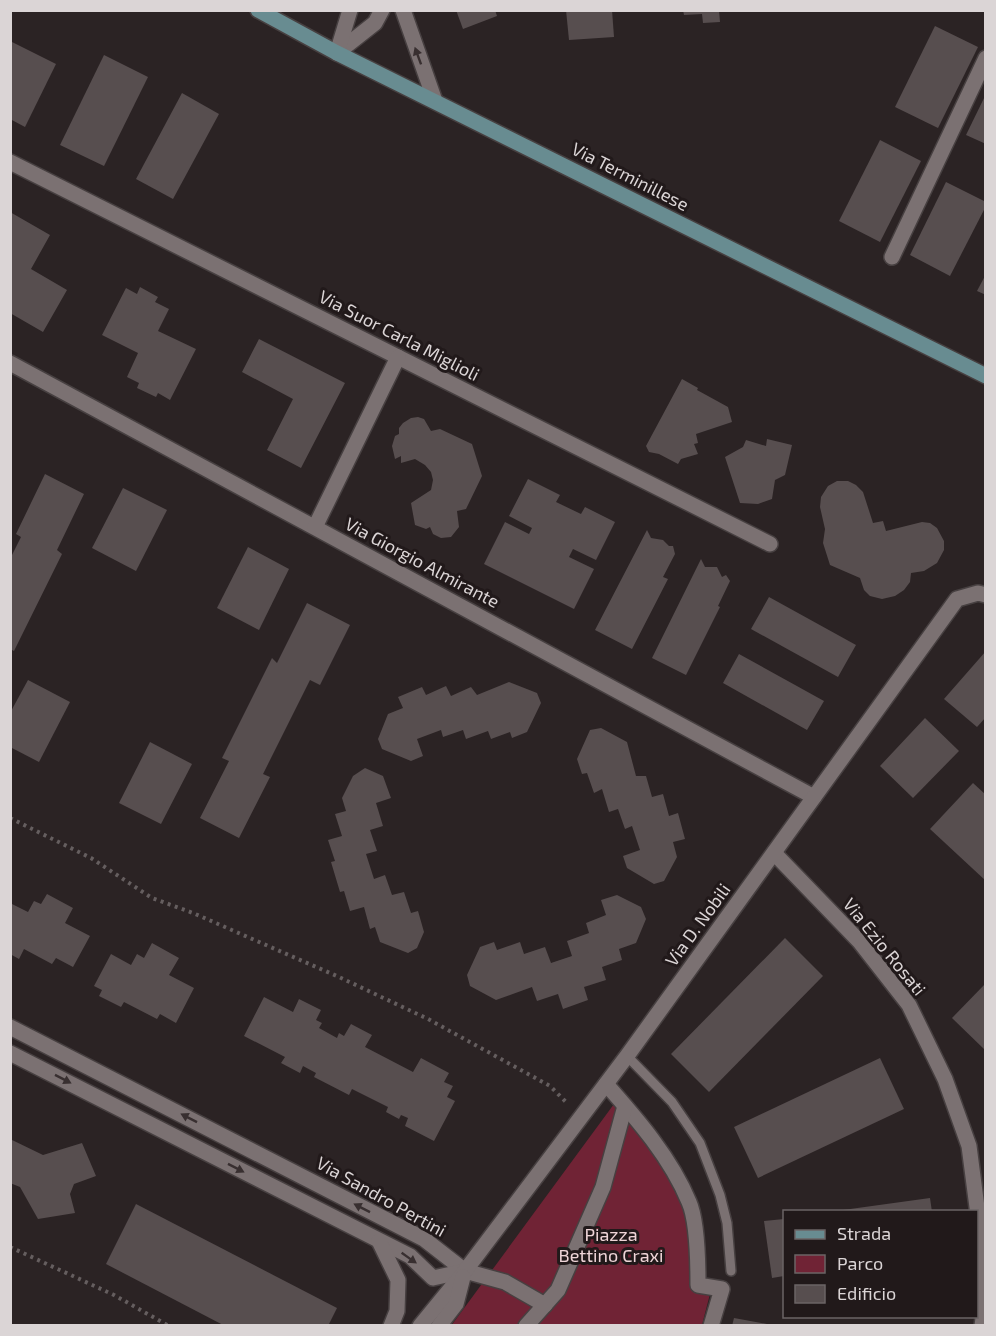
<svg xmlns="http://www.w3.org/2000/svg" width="996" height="1336" font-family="'Exo 2',sans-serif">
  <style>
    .green { fill: #702335 }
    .building { fill: #574e4f }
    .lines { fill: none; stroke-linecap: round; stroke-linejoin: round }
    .lane-casing { stroke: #474041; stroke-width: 12 }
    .street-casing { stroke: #474041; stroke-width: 18 }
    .secondary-casing { stroke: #474041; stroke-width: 18 }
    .path { stroke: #655e5f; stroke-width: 4; stroke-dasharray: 3 4.5; stroke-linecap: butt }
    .lane { stroke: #7b7172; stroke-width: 9 }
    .street { stroke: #7b7172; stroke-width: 15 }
    .secondary { stroke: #688c91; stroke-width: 15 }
    .oneway { fill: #382f30 }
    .labels { text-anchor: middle; stroke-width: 6; stroke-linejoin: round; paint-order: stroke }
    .street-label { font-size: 18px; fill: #dbd5d6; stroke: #21191a }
    .park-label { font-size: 18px; fill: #eed4d7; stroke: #21191a }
  </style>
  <rect width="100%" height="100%" fill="#2b2324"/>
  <polygon class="green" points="614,1104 640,1126 685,1197 696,1285 711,1290 702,1325 451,1326"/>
  <g class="building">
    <polygon points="456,10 495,10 497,16 463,29"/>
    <polygon points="566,10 612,10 614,37 569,40"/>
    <polygon points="683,10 719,10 720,22 703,23 702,14 684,15"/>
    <polygon points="935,26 978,47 938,128 895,107"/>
    <polygon points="10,41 56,64 25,127 10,119"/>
    <polygon points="104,55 148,77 104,166 60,145"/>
    <polygon points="182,93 219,114 173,199 136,179"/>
    <polygon points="986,94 986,144 966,135"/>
    <polygon points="880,140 921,161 880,242 839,221"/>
    <polygon points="946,182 986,202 986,206 950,276 910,255"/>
    <polygon points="10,212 50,235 31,269 67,290 43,332 10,313"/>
    <polygon points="986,274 986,295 977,291"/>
    <polygon points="140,287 158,297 155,302 169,309 158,331 196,349 170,400 158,393 156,397 137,388 139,383 127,377 138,353 102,335 126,288 137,294"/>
    <polygon points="259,339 345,383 301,468 267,450 293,399 242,372"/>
    <polygon points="682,379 698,388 697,390 728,407 732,422 696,434 698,443 694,444 698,454 681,459 678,464 659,454 649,452 646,446"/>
    <polygon points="418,417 424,419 431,431 440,429 472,444 482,476 466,509 457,511 459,527 451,537 441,538 433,534 430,527 426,529 415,525 411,503 431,490 433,480 431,472 425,465 415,459 401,463 401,456 395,459 392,446 395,436 399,434 399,428 403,423 411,418"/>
    <polygon points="767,439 792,445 785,475 775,480 772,499 758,504 740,503 725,457 743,447 746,440 766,446"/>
    <polygon points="45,474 84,494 57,550 62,554 14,651 10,649 10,559 21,537 16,534"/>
    <polygon points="528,479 560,495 556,502 581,514 585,507 615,522 596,560 573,549 569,557 594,569 574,609 484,564 505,522 529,534 532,528 509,516"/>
    <polygon points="837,481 848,481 856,485 863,492 873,523 883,521 886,531 922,522 930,523 937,528 944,541 944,550 937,563 924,571 911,573 910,582 904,590 895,596 882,599 870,596 864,590 860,578 830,565 823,543 825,529 820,507 821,497 828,486"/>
    <polygon points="123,488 167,510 136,571 92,548"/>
    <polygon points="647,530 651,538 663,540 669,546 673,546 675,554 663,577 668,579 632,649 595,630"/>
    <polygon points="248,547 289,569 259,630 217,608"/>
    <polygon points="701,559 705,567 717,567 722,577 726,575 730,581 718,606 720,607 686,675 652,658"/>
    <polygon points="769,597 856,645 838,677 751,629"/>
    <polygon points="307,603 350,625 320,685 310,680 263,774 270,777 239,838 200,818 229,761 222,758 272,658 277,663"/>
    <polygon points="986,651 986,717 977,727 944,699"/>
    <polygon points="739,654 824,701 807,730 723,683"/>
    <polygon points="28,680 70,702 39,762 10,747 10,713"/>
    <polygon points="509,682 537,693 541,703 527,732 512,738 510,732 491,739 488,731 466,739 463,730 443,737 441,730 417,739 423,756 411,761 382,749 378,739 388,714 403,708 398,697 422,687 426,695 446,686 451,696 471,687 477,695"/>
    <polygon points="925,718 959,751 913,798 880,766"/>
    <polygon points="601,728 627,742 636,776 646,776 652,797 663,794 669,816 678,813 685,839 673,842 677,857 664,881 654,884 627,868 623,856 640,850 632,826 625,829 618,809 609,812 602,789 594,793 587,773 582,774 577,759 590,730"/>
    <polygon points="150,742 192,764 161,824 119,803"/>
    <polygon points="365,768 383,776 391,798 376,803 383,826 370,830 377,851 366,854 374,879 385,875 392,895 404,892 411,913 418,911 424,932 417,948 408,953 380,942 375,927 370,929 364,907 350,911 344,891 340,892 331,862 335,861 328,840 342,836 335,814 346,811 342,798 353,776"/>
    <polygon points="973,783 986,795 986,881 930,829"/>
    <polygon points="47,894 73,908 65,923 90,936 73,967 56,958 52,964 24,949 19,959 10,954 10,903 28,912 34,901 41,904"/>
    <polygon points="617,895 641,907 646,919 636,943 619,949 622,960 602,967 606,980 584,987 588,1000 563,1009 558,994 537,1001 532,987 496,1000 470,986 467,975 480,947 494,942 497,950 520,942 524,954 545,947 551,963 572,956 567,941 589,933 586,923 606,915 601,900"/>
    <polygon points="785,938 823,976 709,1092 671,1054"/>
    <polygon points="152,943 179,958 169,975 194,988 176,1023 160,1014 157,1019 124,1002 121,1007 99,996 102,990 94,986 111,954 131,965 137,954 144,958"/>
    <polygon points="986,983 986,1051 952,1018"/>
    <polygon points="264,997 293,1012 299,999 321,1010 316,1020 322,1023 319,1028 337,1038 339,1033 344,1036 351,1024 372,1035 365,1047 413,1072 421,1058 449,1073 444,1082 453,1086 447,1097 455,1101 434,1141 405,1126 408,1118 401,1115 399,1119 386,1112 388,1107 352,1089 349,1095 314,1077 316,1073 303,1066 300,1073 281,1063 285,1057 244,1036"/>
    <polygon points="880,1058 904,1109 758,1178 734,1127"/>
    <polygon points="10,1139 43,1155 82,1143 96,1176 74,1184 70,1194 75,1213 38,1219 20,1187 10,1183"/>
    <polygon points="930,1198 932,1212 843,1212 843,1210"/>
    <polygon points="136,1204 337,1308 328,1326 225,1326 106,1264"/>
    <polygon points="784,1219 784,1276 772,1278 764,1221"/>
    <polygon points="734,1318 767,1324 767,1326 732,1326"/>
  </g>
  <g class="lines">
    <g class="lane-casing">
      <polyline id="lane" points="627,1056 672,1102 700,1143 720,1195 727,1223 731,1271"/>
    </g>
    <g class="street-casing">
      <g id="street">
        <polyline points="403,10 435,101"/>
        <polyline points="337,53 375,23 382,10"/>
        <polyline points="337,53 350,10"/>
        <polyline points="10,162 770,544"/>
        <polyline points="892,257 986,58"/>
        <polyline points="10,363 814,797"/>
        <polyline points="315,527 398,357"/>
        <polyline points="774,853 859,941 909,1005 945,1079 969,1146 978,1215 985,1303 982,1326"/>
        <polyline points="10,1027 424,1239 465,1271 505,1282 545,1305"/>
        <polyline points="10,1053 410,1256 433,1278 465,1271"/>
        <path d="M606,1084c31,35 65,74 83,118 8,18 9,62 9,83l24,4 -11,37"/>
        <polyline points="379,1241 398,1280 397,1311 391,1326"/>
        <polyline points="420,1326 465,1271 627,1056 957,599 978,593 986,595"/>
        <polyline points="439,1326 456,1304 463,1277"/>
        <polyline points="526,1326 558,1290 603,1187 625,1106"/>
      </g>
    </g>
    <g class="secondary-casing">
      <polyline id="secondary" points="258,10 337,53 986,376"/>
    </g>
    <g class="path">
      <polyline points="10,818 91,858 152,898 193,913 339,977 428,1019 550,1086 568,1104"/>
      <polyline points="10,1247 114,1295 169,1326"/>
    </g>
    <use href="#lane" class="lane"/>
    <use href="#street" class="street"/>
    <use href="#secondary" class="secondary"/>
  </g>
  <defs><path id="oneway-solid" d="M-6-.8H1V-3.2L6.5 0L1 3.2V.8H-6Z" transform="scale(1.5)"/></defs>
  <g class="oneway">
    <use href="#oneway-solid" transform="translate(418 56) rotate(-110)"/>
    <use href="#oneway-solid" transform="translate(63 1079) rotate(27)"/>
    <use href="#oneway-solid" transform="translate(189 1118) rotate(-153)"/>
    <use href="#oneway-solid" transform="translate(236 1168) rotate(27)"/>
    <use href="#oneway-solid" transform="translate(362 1208) rotate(-153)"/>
    <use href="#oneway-solid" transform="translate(409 1258) rotate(35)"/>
  </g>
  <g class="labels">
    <g class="street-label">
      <text transform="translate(630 177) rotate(27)" y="6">Via Terminillese</text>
      <text transform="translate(399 336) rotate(27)" y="6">Via Suor Carla Miglioli</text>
      <text transform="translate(422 563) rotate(28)" y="6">Via Giorgio Almirante</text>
      <text transform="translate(698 925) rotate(-54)" y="6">Via D. Nobili</text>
      <text transform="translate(884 947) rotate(51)" y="6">Via Ezio Rosati</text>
      <text transform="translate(381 1197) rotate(29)" y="6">Via Sandro Pertini</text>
    </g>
    <g class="park-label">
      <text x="611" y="1241">Piazza<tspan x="611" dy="21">Bettino Craxi</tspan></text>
    </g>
  </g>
  <rect width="996" height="1336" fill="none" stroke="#dbd5d6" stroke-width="24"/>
  <rect x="783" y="1210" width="195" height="108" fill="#21191a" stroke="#6b6465" stroke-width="1.5"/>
  <rect x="795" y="1230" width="30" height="9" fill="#688c91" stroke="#6b6465" stroke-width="1.5"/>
  <text x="837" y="1240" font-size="18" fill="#dbd5d6">Strada</text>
  <rect x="795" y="1255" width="30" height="18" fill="#702335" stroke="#6b6465" stroke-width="1.5"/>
  <text x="837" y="1270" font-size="18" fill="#dbd5d6">Parco</text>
  <rect x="795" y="1285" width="30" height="18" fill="#574e4f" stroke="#6b6465" stroke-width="1.5"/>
  <text x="837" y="1300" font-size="18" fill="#dbd5d6">Edificio</text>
</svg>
